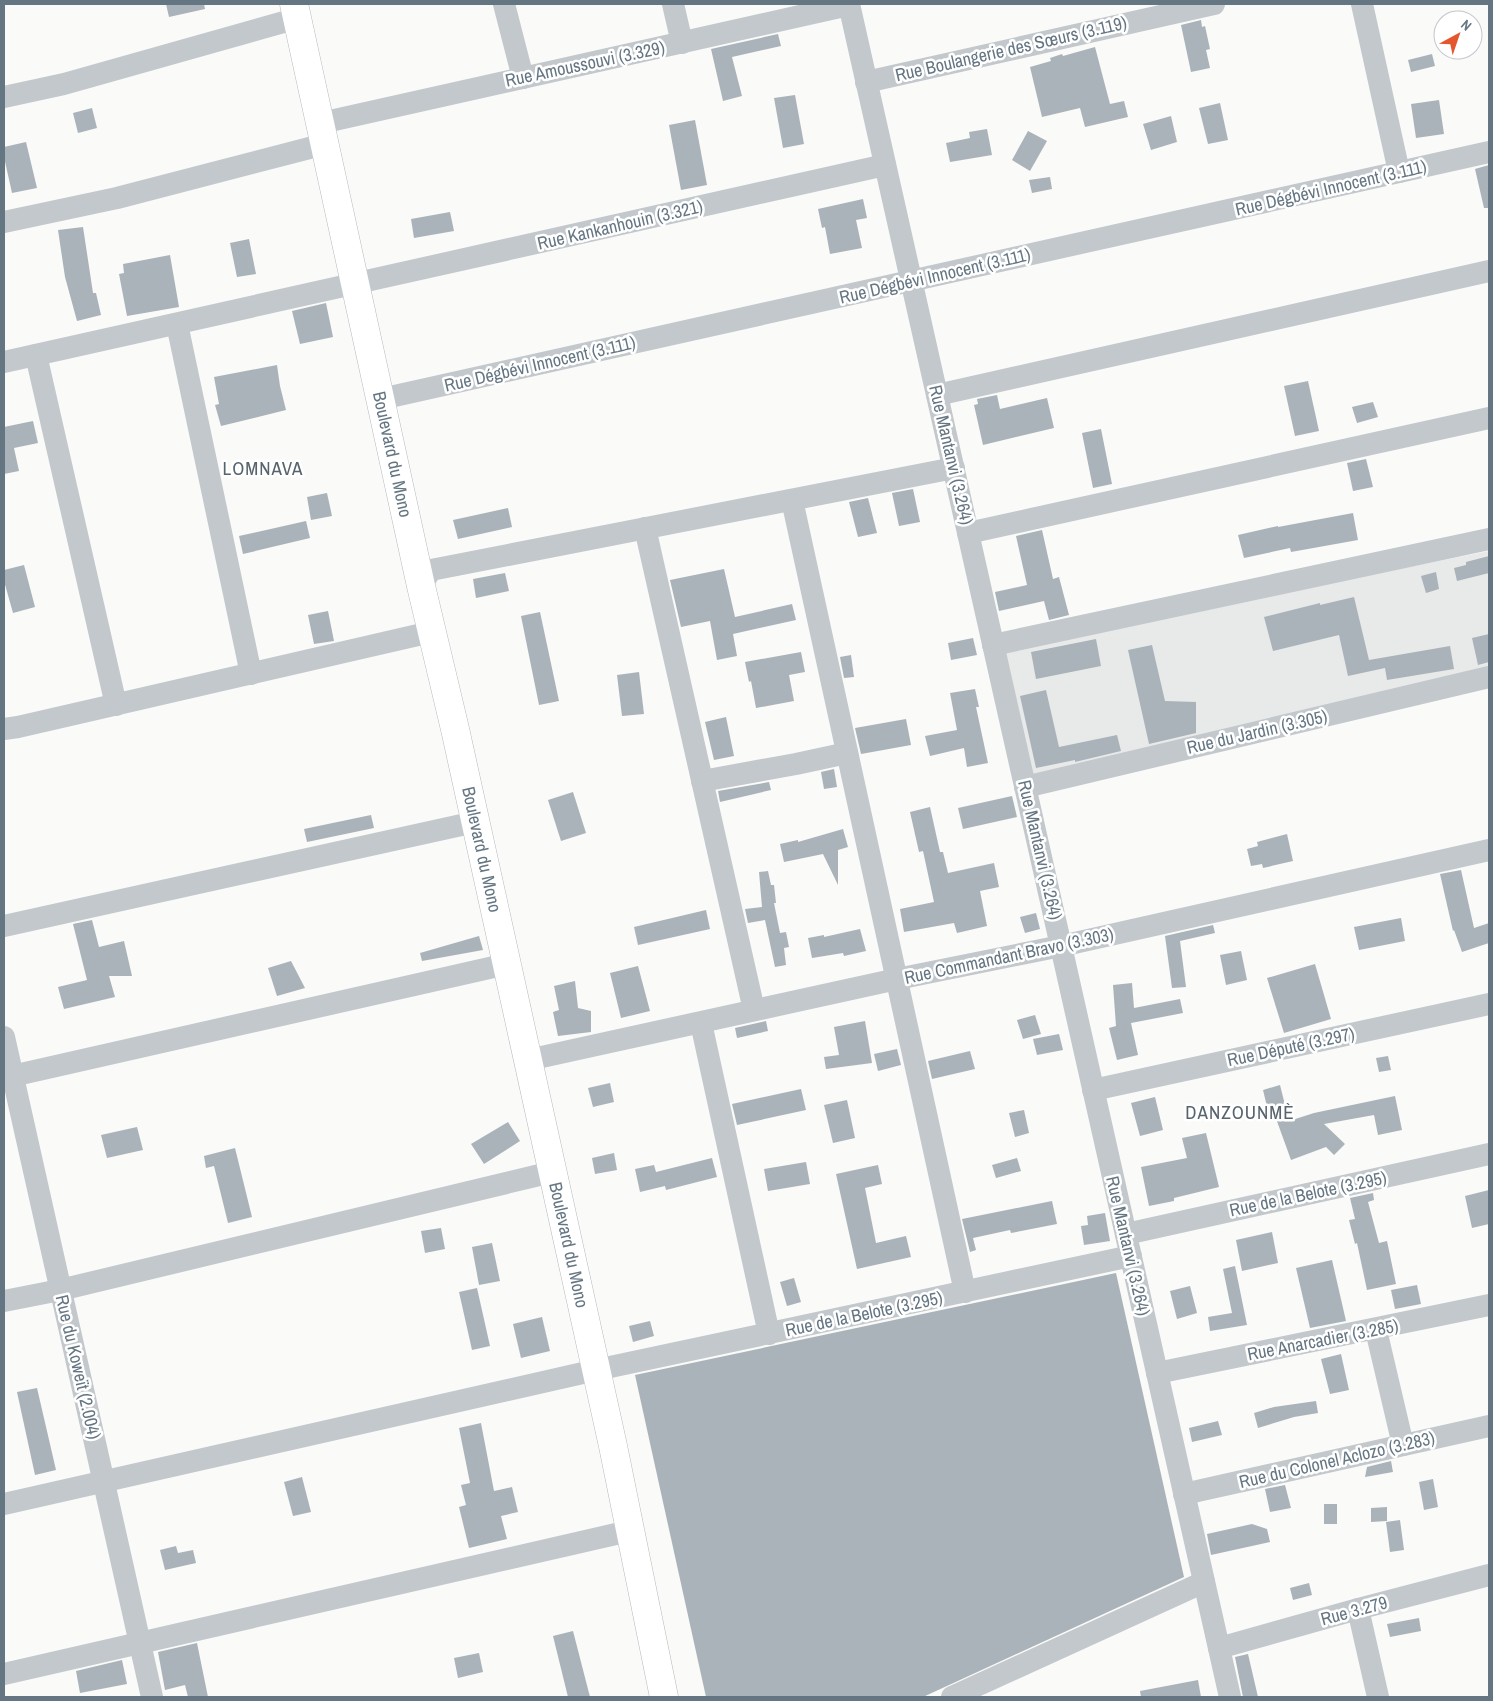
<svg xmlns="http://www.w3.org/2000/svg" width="1493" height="1701" font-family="'Archivo Narrow',sans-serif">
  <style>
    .built { fill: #e8e9e9 }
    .building { fill: #aab3b9 }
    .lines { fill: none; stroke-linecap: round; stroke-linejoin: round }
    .major-casing { stroke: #b5babe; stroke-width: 29 }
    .minor { stroke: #c3c8cc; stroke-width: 22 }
    .major { stroke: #fff; stroke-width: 28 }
    .labels { text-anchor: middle; stroke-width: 5; stroke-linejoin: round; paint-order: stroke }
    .street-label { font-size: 18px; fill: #657683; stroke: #fff }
    .neighbourhood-label { font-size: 19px; letter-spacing: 1px; fill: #57646e; stroke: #fff }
  </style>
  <rect width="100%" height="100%" fill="#fafaf8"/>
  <polygon class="built" points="1489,551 1489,670 1034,778 1004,648"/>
  <g class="building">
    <polygon points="166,4 204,4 205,9 169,17"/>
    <polygon points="1201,20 1202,27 1205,26 1210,49 1206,50 1210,68 1191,72 1181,25"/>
    <polygon points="778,34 781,46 732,57 742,96 723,101 711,49"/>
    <polygon points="1095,47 1110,104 1124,101 1128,117 1085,127 1080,108 1042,117 1030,67 1051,61 1050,58 1062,54 1063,56"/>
    <polygon points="1432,54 1435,66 1411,72 1408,60"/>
    <polygon points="795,95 804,144 783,148 774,98"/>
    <polygon points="1439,100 1444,134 1416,138 1411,104"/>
    <polygon points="1220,103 1228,140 1208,144 1199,108"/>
    <polygon points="92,108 97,128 78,133 73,113"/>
    <polygon points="1171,116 1177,142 1151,150 1143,124"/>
    <polygon points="695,120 707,185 681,190 669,125"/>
    <polygon points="987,129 992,155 950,162 946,143 970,138 969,132"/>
    <polygon points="1028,131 1047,141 1030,171 1012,160"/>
    <polygon points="26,142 37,188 12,193 4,157 4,147"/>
    <polygon points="1489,165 1489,208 1484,208 1475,169"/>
    <polygon points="1050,177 1052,189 1032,193 1029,180"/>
    <polygon points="863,199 867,218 856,220 862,248 830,254 825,227 822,228 818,209"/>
    <polygon points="450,212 454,231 414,238 411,219"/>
    <polygon points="83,227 93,293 96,293 101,315 77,321 65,277 58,230"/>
    <polygon points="249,239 256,274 237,277 230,243"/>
    <polygon points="170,255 179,307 127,316 119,274 124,273 123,264"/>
    <polygon points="326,303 333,337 300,344 292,311"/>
    <polygon points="277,365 280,386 286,410 221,426 215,405 219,404 214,377"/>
    <polygon points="1308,381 1319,431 1295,436 1284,386"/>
    <polygon points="997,395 1000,409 1047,398 1054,428 983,445 974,405 978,404 977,399"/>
    <polygon points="1373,402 1378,417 1357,423 1352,407"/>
    <polygon points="33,421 38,443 14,448 19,471 4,474 4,427"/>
    <polygon points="1101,429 1112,484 1093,488 1082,433"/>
    <polygon points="1366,459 1373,487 1353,491 1347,463"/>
    <polygon points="913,489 920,522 899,526 892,493"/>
    <polygon points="327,493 332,516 311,520 307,497"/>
    <polygon points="868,498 877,533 858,537 849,502"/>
    <polygon points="508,508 512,527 458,539 453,520"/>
    <polygon points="1353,513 1358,540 1291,552 1290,548 1244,558 1238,535 1278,526 1278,527"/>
    <polygon points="306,521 310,538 243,554 239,536"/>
    <polygon points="1042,530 1053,579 1059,577 1069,615 1049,620 1044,601 999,611 995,592 1027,585 1016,536"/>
    <polygon points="1489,556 1489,573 1457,581 1454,568 1466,565 1466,562"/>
    <polygon points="24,565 35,607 13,613 4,581 4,570"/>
    <polygon points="724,569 735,617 792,604 796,620 733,634 737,656 717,660 710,621 681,627 670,580"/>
    <polygon points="1436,572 1439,589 1426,593 1421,576"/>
    <polygon points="505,573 509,591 476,598 473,579"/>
    <polygon points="1354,597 1369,660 1450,646 1454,669 1387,680 1385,668 1348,676 1339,635 1273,651 1264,617 1320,603 1320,605"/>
    <polygon points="328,611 334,641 314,644 308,615"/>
    <polygon points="540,612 559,701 539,705 521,616"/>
    <polygon points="1489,634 1489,662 1478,665 1472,638"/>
    <polygon points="973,638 977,655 951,660 948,643"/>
    <polygon points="1096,639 1101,666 1036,679 1031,652"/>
    <polygon points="1152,645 1165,701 1196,702 1196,733 1149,744 1128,650"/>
    <polygon points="801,652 805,672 789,675 794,701 756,708 751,681 749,682 745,662"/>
    <polygon points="851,655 854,677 844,678 840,657"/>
    <polygon points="639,672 644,714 622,716 617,675"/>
    <polygon points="975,689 979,707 976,707 988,763 967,767 964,748 930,756 925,736 957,730 950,693"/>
    <polygon points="1046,690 1059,747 1117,735 1121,751 1075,762 1075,760 1036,768 1020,696"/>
    <polygon points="726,717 734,756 714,760 705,722"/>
    <polygon points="906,719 911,745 861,754 855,728"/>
    <polygon points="834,769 837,787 824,789 821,772"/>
    <polygon points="769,782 771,790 720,802 718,791"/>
    <polygon points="573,792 586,833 561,841 548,800"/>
    <polygon points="1012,796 1017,817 963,829 958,808"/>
    <polygon points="930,807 940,852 943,852 948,873 994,863 999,887 980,891 987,926 957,933 954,923 904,932 900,909 934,902 923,851 919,852 910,812"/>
    <polygon points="371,815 374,828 307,842 304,829"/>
    <polygon points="843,829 848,847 838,850 838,885 823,854 784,862 780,844 798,840 798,842"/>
    <polygon points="1287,834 1293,861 1263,868 1262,864 1251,866 1247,849 1258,846 1257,842"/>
    <polygon points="1461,870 1474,928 1489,923 1489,943 1462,952 1454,930 1453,931 1440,874"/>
    <polygon points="768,871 771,885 774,885 776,903 774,903 780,933 786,932 789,947 784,948 786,965 775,967 765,920 748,923 745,909 762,907 759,872"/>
    <polygon points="706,910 710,929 638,945 634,927"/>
    <polygon points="1036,913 1040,929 1025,933 1020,917"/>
    <polygon points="1401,918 1405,941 1359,950 1354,927"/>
    <polygon points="92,920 99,947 124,941 132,976 109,976 115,997 64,1009 58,987 87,980 73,924"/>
    <polygon points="1213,925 1215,933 1180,941 1186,987 1172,988 1165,936"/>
    <polygon points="860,929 866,951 844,956 843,953 812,958 808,938 824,935 824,937"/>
    <polygon points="479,936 483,950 422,961 420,953"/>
    <polygon points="1241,951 1247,980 1226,985 1220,955"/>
    <polygon points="291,961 305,988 277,996 268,968"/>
    <polygon points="1315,964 1331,1019 1284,1033 1267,978"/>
    <polygon points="638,966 650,1011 621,1018 610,973"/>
    <polygon points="575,981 578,1008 591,1011 591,1032 558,1036 553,1012 559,1010 554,986"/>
    <polygon points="1132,983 1134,1008 1180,999 1183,1013 1131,1023 1138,1055 1117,1060 1109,1028 1116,1026 1113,985"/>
    <polygon points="1035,1015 1041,1034 1023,1039 1017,1020"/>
    <polygon points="766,1021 768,1031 737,1038 735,1028"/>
    <polygon points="865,1021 872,1063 826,1069 824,1057 839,1055 834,1027"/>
    <polygon points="1059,1034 1063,1050 1037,1055 1033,1039"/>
    <polygon points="897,1049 901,1065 878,1071 874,1054"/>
    <polygon points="970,1051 975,1069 932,1079 928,1061"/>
    <polygon points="1388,1056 1391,1070 1379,1072 1376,1058"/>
    <polygon points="610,1083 614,1102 593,1107 588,1088"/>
    <polygon points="1280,1085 1289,1121 1314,1113 1395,1096 1402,1130 1378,1135 1374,1115 1324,1124 1345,1144 1334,1155 1326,1147 1291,1160 1274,1113 1269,1115 1263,1090"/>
    <polygon points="801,1089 806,1110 737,1125 732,1104"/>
    <polygon points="1155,1097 1163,1130 1140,1136 1131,1103"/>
    <polygon points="847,1100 855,1138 833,1143 824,1105"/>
    <polygon points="1024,1110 1029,1133 1015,1137 1009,1113"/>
    <polygon points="508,1122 520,1141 484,1164 471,1144"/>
    <polygon points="137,1127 143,1150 107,1158 101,1135"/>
    <polygon points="1206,1133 1219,1187 1174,1198 1174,1201 1149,1206 1141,1167 1187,1158 1182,1138"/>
    <polygon points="235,1148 252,1217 228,1223 214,1166 206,1168 204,1156"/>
    <polygon points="614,1153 617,1170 595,1174 592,1158"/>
    <polygon points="712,1158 717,1177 666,1190 665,1186 640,1192 635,1169 654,1165 656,1172"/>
    <polygon points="1017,1158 1021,1171 996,1178 992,1165"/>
    <polygon points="806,1162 810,1184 768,1191 764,1169"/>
    <polygon points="878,1165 882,1184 865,1188 876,1243 906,1236 911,1257 857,1269 836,1174"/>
    <polygon points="1489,1190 1489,1224 1472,1228 1465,1196"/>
    <polygon points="1373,1193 1374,1200 1368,1202 1379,1243 1387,1241 1396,1284 1367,1290 1357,1243 1355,1244 1349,1220 1355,1219 1350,1198"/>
    <polygon points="1052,1201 1057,1224 1011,1233 1010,1230 973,1238 976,1250 970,1252 962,1219"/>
    <polygon points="1105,1213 1110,1241 1084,1245 1081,1226 1088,1225 1087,1216"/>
    <polygon points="441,1228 445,1249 425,1253 421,1231"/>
    <polygon points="1272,1232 1278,1263 1242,1271 1236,1240"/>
    <polygon points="492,1243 500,1281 479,1285 472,1247"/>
    <polygon points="1332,1260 1346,1321 1310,1328 1296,1268"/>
    <polygon points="1235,1266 1247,1325 1210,1331 1208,1317 1232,1313 1223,1269"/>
    <polygon points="1116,1273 1184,1577 923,1697 706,1697 635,1375"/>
    <polygon points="794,1278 801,1302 787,1306 780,1282"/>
    <polygon points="1417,1285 1421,1304 1395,1309 1391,1290"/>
    <polygon points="1190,1286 1197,1313 1177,1319 1170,1291"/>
    <polygon points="477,1288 490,1346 472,1350 459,1292"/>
    <polygon points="542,1317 550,1351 521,1358 513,1324"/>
    <polygon points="650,1321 654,1336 633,1342 629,1326"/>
    <polygon points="1341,1354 1349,1390 1330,1394 1321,1359"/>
    <polygon points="37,1388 56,1470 35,1475 17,1392"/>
    <polygon points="1316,1401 1318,1413 1294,1417 1258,1428 1254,1413 1274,1407"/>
    <polygon points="1218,1421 1222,1435 1192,1442 1189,1428"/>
    <polygon points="481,1423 494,1491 512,1487 518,1512 501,1516 507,1539 469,1548 459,1507 466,1505 461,1485 470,1483 459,1428"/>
    <polygon points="1391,1461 1393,1472 1365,1477 1367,1467"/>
    <polygon points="302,1477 311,1512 293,1516 284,1482"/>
    <polygon points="1433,1479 1438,1507 1424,1510 1419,1482"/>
    <polygon points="1285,1485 1291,1508 1270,1512 1265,1489"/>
    <rect x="1324" y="1504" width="13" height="20"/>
    <polygon points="1387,1507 1387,1521 1371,1522 1371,1508"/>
    <polygon points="1400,1520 1404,1550 1390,1552 1386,1522"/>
    <polygon points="1252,1524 1267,1529 1270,1542 1211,1555 1207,1534"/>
    <polygon points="176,1546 178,1553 193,1550 196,1563 165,1570 160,1550"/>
    <polygon points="1309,1583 1312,1595 1293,1600 1290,1588"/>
    <polygon points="1419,1618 1421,1631 1390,1637 1387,1624"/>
    <polygon points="573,1631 590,1697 568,1697 553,1636"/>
    <polygon points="197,1643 208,1697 188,1697 185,1685 165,1690 158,1652"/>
    <polygon points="479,1653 483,1672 458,1678 454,1658"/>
    <polygon points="1248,1654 1258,1697 1243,1697 1235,1657"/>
    <polygon points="122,1660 127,1684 80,1693 76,1671"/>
    <polygon points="1198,1680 1201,1697 1141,1697 1140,1691"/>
  </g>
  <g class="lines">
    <g class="major-casing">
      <g id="major">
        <path id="s1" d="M294,4l127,582 34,143 158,717 51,251"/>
      </g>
    </g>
    <g class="minor">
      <polyline points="504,4 523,78"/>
      <polyline points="673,4 682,43"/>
      <polyline points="849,4 1230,1697"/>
      <polyline points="1362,4 1399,172"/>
      <polyline points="866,82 1214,4"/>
      <polyline points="4,97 64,84 298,18"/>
      <polyline points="321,123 849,5"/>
      <polyline points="4,222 117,198 325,144"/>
      <polyline points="177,324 251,674"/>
      <polyline points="36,355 116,705"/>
      <polyline points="4,362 885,165"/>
      <polyline points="937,395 1489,271"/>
      <polyline points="381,399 1489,152"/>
      <polyline points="792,500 965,1292"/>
      <polyline points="645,528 754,1010"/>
      <polyline points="968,533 1489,418"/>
      <polyline points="421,586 431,570 954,468"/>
      <polyline points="993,645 1489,539"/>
      <polyline points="4,729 18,727 431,632"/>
      <polyline points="702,781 796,764 847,753"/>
      <polyline points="1025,787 1489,677"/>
      <polyline points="4,926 475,822"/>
      <polyline points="701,1023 769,1334"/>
      <polyline points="4,1037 152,1697"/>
      <polyline points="528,1060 897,979 1061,946 1489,850"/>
      <polyline points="12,1076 507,964"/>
      <polyline points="1093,1090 1489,1004"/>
      <polyline points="1126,1234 1489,1154"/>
      <polyline points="4,1301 60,1290 552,1172"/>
      <polyline points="1376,1330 1403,1445"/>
      <polyline points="1157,1373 1489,1305"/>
      <polyline points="1184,1494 1489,1426"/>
      <polyline points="4,1504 596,1370 1131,1256"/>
      <polyline points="1358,1609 1378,1697"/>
      <polyline points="1219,1648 1358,1609 1489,1575"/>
      <polyline points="4,1674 629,1531"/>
      <polyline points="952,1697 1204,1582"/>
    </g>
    <use href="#major" class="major"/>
  </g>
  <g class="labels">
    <g class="street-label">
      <text transform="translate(1011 49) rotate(-13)" y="6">Rue Boulangerie des Sœurs (3.119)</text>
      <text transform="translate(585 64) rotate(-12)" y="6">Rue Amoussouvi (3.329)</text>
      <text transform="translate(1331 188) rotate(-13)" y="6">Rue Dégbévi Innocent (3.111)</text>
      <text transform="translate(620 225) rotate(-13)" y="6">Rue Kankanhouin (3.321)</text>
      <text transform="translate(935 276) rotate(-13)" y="6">Rue Dégbévi Innocent (3.111)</text>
      <text transform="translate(540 364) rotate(-13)" y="6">Rue Dégbévi Innocent (3.111)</text>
      <text dy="6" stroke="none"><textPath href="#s1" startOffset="461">Boulevard du Mono</textPath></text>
      <text transform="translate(951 455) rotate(77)" y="6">Rue Mantanvi (3.264)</text>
      <text transform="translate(1257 732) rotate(-13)" y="6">Rue du Jardin (3.305)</text>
      <text dy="6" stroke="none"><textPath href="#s1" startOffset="866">Boulevard du Mono</textPath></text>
      <text transform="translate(1040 850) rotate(77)" y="6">Rue Mantanvi (3.264)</text>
      <text transform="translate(1009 956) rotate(-12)" y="6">Rue Commandant Bravo (3.303)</text>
      <text transform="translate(1291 1047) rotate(-12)" y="6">Rue Député (3.297)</text>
      <text transform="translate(1308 1194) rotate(-12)" y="6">Rue de la Belote (3.295)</text>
      <text dy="6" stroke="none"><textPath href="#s1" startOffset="1271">Boulevard du Mono</textPath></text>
      <text transform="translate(1128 1246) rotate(77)" y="6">Rue Mantanvi (3.264)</text>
      <text transform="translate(864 1314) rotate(-12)" y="6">Rue de la Belote (3.295)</text>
      <text transform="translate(1323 1340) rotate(-11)" y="6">Rue Anarcadier (3.285)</text>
      <text transform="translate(78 1367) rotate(77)" y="6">Rue du Koweït (2.004)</text>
      <text transform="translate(1337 1460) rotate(-13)" y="6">Rue du Colonel Aclozo (3.283)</text>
      <text transform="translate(1354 1611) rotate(-15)" y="6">Rue 3.279</text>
    </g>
    <g class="neighbourhood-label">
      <text x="263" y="475">LOMNAVA</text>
      <text x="1240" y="1119">DANZOUNMÈ</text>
    </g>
  </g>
  <rect width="1493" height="1701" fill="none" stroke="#657683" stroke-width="10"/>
  <g transform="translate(1458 35) rotate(40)"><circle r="24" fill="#ffffff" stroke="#c1c8cd"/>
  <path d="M0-4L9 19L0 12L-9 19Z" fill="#e4572e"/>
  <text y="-8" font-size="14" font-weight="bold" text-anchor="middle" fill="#657683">N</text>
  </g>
</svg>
